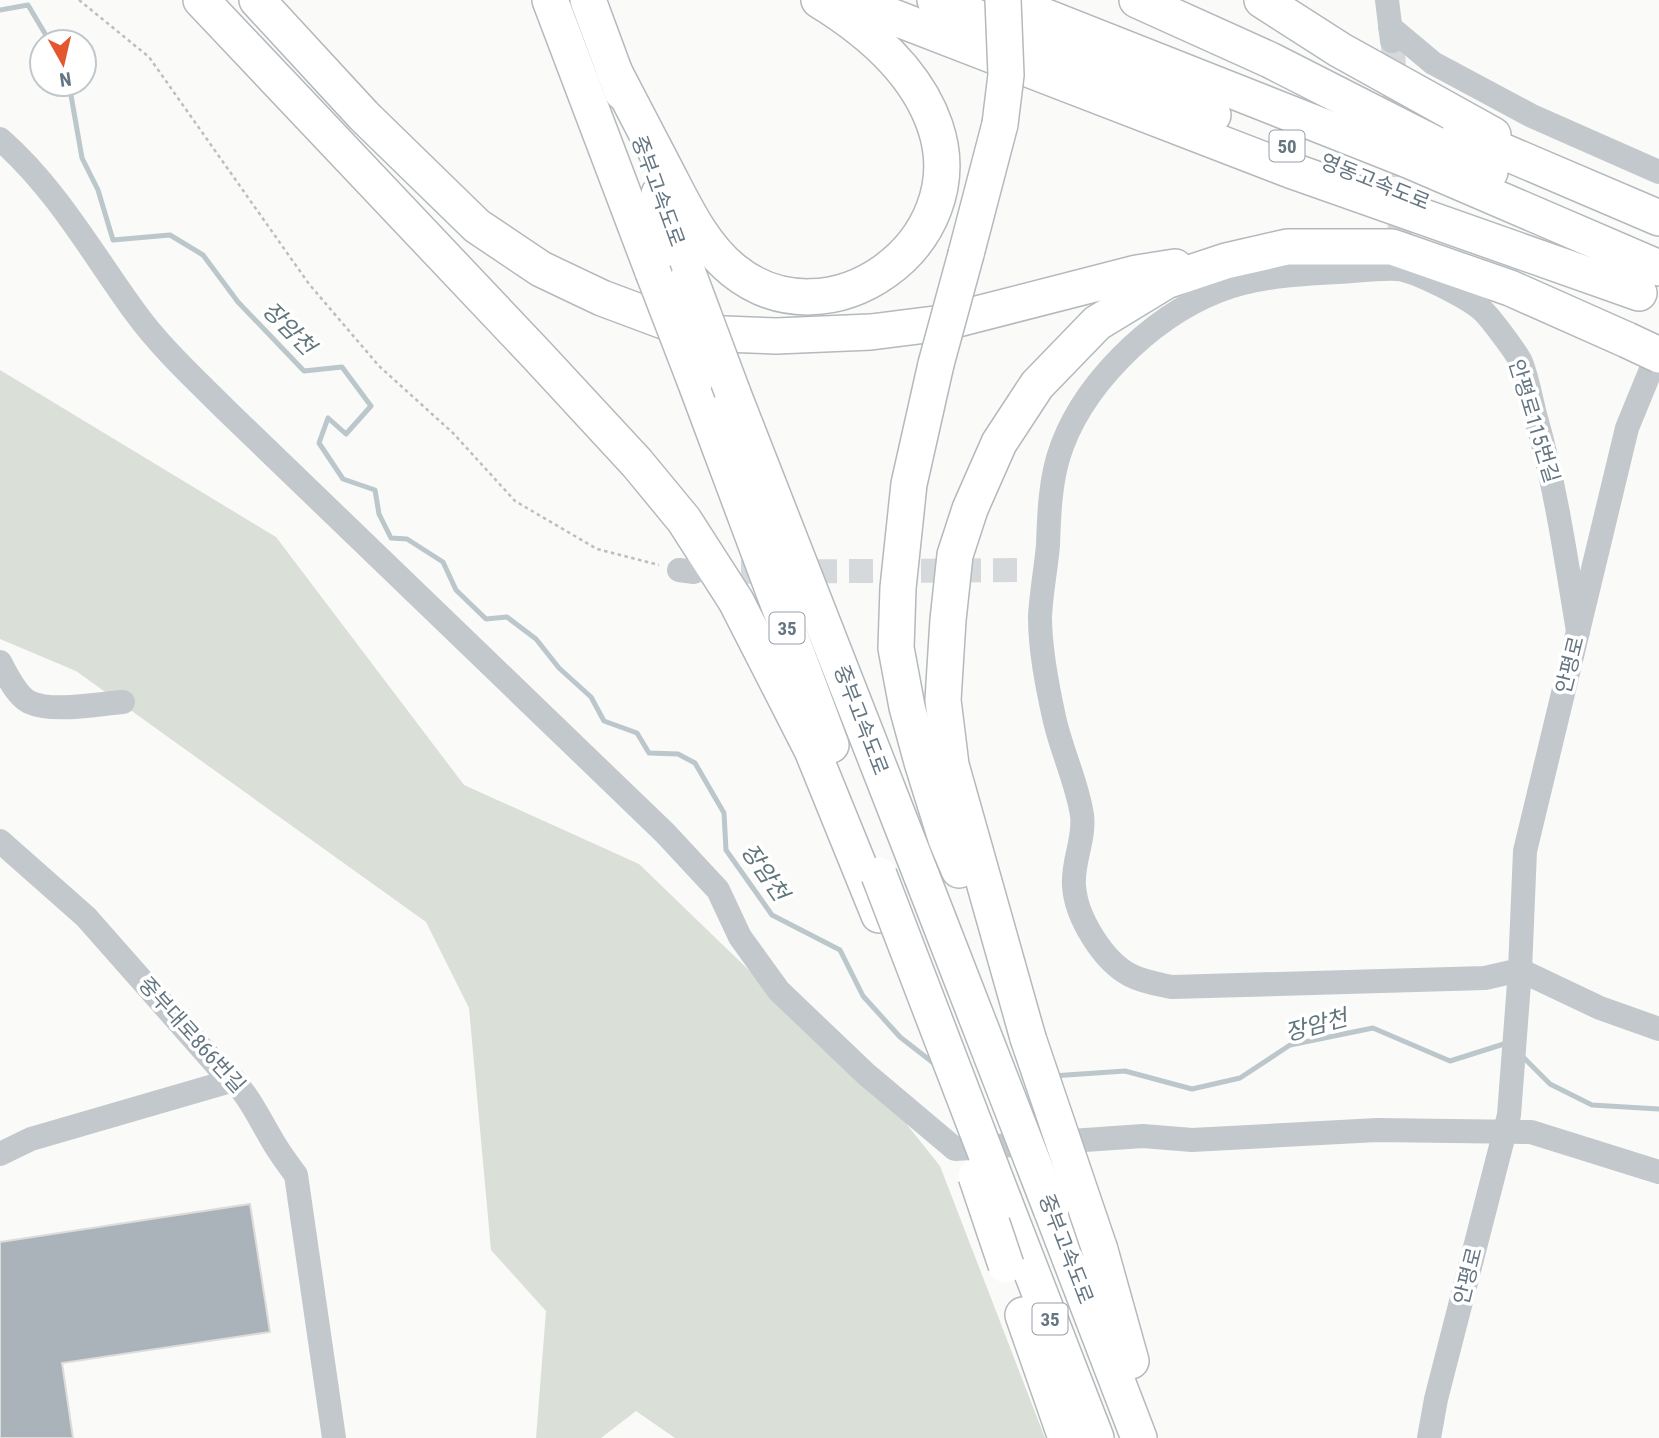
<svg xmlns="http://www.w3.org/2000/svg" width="1659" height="1438" font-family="'Roboto Condensed','Noto Sans KR',sans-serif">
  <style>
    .green { fill: #dadfd7 }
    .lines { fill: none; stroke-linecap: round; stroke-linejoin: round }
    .stream { stroke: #bbc7cb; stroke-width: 5 }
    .building { fill: #aab3b9; stroke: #dcdcda; stroke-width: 2 }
    .minor-tunnel { stroke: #d5d9db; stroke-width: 24; stroke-dasharray: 24 12; stroke-linecap: butt }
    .highway-casing { stroke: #b4b9bd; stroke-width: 38 }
    .path { stroke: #bbbfc2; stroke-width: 2.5; stroke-dasharray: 3.5 3.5; stroke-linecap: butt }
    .minor { stroke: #c3c8cc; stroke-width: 24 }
    .highway { stroke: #fff; stroke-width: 35 }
    .highway-bridge-casing { stroke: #b4b9bd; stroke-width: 38; stroke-linecap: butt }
    .highway-bridge { stroke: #fff; stroke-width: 35 }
    .labels { text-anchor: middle; stroke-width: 7; stroke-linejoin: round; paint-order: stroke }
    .shield { fill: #fff; stroke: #939fa8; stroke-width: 2 }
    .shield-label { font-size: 19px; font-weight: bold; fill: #657683 }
    .street-label { font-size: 21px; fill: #657683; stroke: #fff }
    .water-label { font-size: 23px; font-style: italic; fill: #60757c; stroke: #fff }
  </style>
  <rect width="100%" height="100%" fill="#fafaf8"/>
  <polygon class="green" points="0,370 276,537 464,785 639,864 900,1116 940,1166 1045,1438 675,1438 636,1411 601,1438 536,1438 546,1311 491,1250 469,1008 426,922 76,671 0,639"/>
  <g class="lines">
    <g class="stream">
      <polyline points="0,10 28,5 50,42"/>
      <polyline points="69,84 82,158 98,190 113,240 170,235 203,255 238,302 304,371 342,367 371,406 346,434 328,418 319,443 343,479 375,490 379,514 391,538 407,539 443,562 456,590 486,619 507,617 536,639 559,668 591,697 604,721 637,733 649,753 678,754 695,763 724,813 726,850 772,915 840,950 863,996 900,1037 936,1065"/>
      <polyline points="1522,1056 1550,1084 1592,1105 1659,1109"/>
      <polyline points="1052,1076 1125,1071 1192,1089 1240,1078 1290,1045 1373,1028 1450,1061 1507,1043"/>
    </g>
  </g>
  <polygon class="building" points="250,1204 270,1332 62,1363 73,1438 0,1438 0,1242"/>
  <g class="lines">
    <g class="minor-tunnel">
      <polyline points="1393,45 1401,265"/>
      <polyline points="705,572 1025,570"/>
    </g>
    <g class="highway-casing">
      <g id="highway">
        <polyline points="201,0 537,355 637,463 684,520 736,601 812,750 879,915"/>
        <polyline points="257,0 364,116 477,226 541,269 602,298 685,329 724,334 776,336 871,332 942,323 1137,273 1175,267"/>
        <polyline points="550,0 653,272"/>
        <polyline points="588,0 622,92"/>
        <polyline points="849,0 1290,170 1639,293"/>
        <polyline points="935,0 1213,115"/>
        <polyline points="1003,0 1408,160 1659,268"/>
        <polyline points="1137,0 1270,60 1490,172"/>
        <polyline points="1262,0 1340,50 1493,135"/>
        <path d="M614,71c16,31 32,62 49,94 19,36 37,78 70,105 96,78 242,-27 202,-144 -19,-56 -67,-96 -116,-126"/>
        <polyline points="1460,133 1659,218"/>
        <polyline points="659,194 689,276"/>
        <polyline points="966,254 1000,124"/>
        <polyline points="936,364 909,484 898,588 896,648 907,707 922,762 946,839 959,870"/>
        <polyline points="695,381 831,745"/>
        <polyline points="732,391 922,877"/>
        <polyline points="1028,1038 951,765 943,700 948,620 955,555 970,509 999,443 1037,385 1097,323 1166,281 1226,261 1287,247 1392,247 1510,288 1627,340"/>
        <polyline points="1004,1201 1096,1438"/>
        <polyline points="1051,1209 1139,1438"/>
        <polyline points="1100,1250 1131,1361"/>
        <polyline points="1023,1315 1066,1438"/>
      </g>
    </g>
    <polyline class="path" points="79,0 149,57 309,284 379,366 453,433 515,501 597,549 659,565"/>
    <g class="minor">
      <polyline points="1387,0 1392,41"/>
      <polyline points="1390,27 1433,63 1532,116 1659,172"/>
      <path d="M0,139c56,49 92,114 135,173 26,36 60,67 91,98l439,423 53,57 22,47 39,54 87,83 89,75 188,-13 49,4 185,-10 154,2 128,40"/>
      <polyline points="679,570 694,572"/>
      <path d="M1578,631c-12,-72 -22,-143 -42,-213 -5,-18 -8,-39 -15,-56 -5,-10 -31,-45 -39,-52 -14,-12 -67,-40 -85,-41 -19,-1 -39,2 -58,3 -40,2 -82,4 -121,19 -68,27 -139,96 -160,167 -8,28 -9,58 -10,87 -2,24 -7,48 -8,72 0,33 7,68 14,100 7,33 23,65 28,98 3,25 -10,47 -8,71 2,31 29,75 56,89 13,7 28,9 42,12l313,-9 35,-8 80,38 59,21"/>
      <path d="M0,662c7,13 16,33 29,40 23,11 68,2 94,0"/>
      <path d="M0,841l86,76 135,153c25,18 35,43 50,68 7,13 16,25 25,37l38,263"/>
      <polyline points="0,1154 31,1139 234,1080"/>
      <polyline points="1429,1438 1436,1399 1509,1115 1520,970 1525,851 1627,428 1659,350"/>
    </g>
    <use href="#highway" class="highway"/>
    <g class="highway-bridge-casing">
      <g id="highway-bridge">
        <polyline points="1000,124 1006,75 1003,0"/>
        <polyline points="653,272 695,381"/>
        <polyline points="689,276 732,391"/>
        <polyline points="1627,340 1659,355"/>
        <polyline points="936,364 966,254"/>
        <polyline points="879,875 1004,1201"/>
        <polyline points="922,877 1051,1209"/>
        <polyline points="1028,1038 1100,1250"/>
        <polyline points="976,1176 1006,1265"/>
      </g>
    </g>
    <use href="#highway-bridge" class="highway-bridge"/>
  </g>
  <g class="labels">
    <g class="shield">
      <rect x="1269.5" y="130.5" width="35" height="31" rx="5"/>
      <rect x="769.5" y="612.5" width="35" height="31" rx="5"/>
      <rect x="1032.5" y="1303.5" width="35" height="31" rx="5"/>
    </g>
    <g class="shield-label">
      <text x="1287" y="153">50</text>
      <text x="787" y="635">35</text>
      <text x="1050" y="1326">35</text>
    </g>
    <g class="street-label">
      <text transform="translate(1375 182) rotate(22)" y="7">영동고속도로</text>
      <text transform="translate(658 191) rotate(70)" y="7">중부고속도로</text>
      <text transform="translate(1534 421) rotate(73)" y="7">안평로115번길</text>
      <text transform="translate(1570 665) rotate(-76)" y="7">안평로</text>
      <text transform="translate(861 720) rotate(69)" y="7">중부고속도로</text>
      <text transform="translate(192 1035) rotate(48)" y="7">중부대로866번길</text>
      <text transform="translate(1066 1249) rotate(69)" y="7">중부고속도로</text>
      <text transform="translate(1468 1276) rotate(-76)" y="7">안평로</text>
    </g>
    <g class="water-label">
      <text transform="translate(289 328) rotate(45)" y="8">장암천</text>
      <text transform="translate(765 872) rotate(55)" y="8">장암천</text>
      <text transform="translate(1316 1025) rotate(-15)" y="8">장암천</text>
    </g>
  </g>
  <g transform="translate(63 63) rotate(172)"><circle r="33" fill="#ffffff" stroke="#c1c8cd" stroke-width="2"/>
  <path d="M0-5L12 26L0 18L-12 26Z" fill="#e4572e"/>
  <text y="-10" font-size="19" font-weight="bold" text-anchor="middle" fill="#657683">N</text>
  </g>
</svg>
